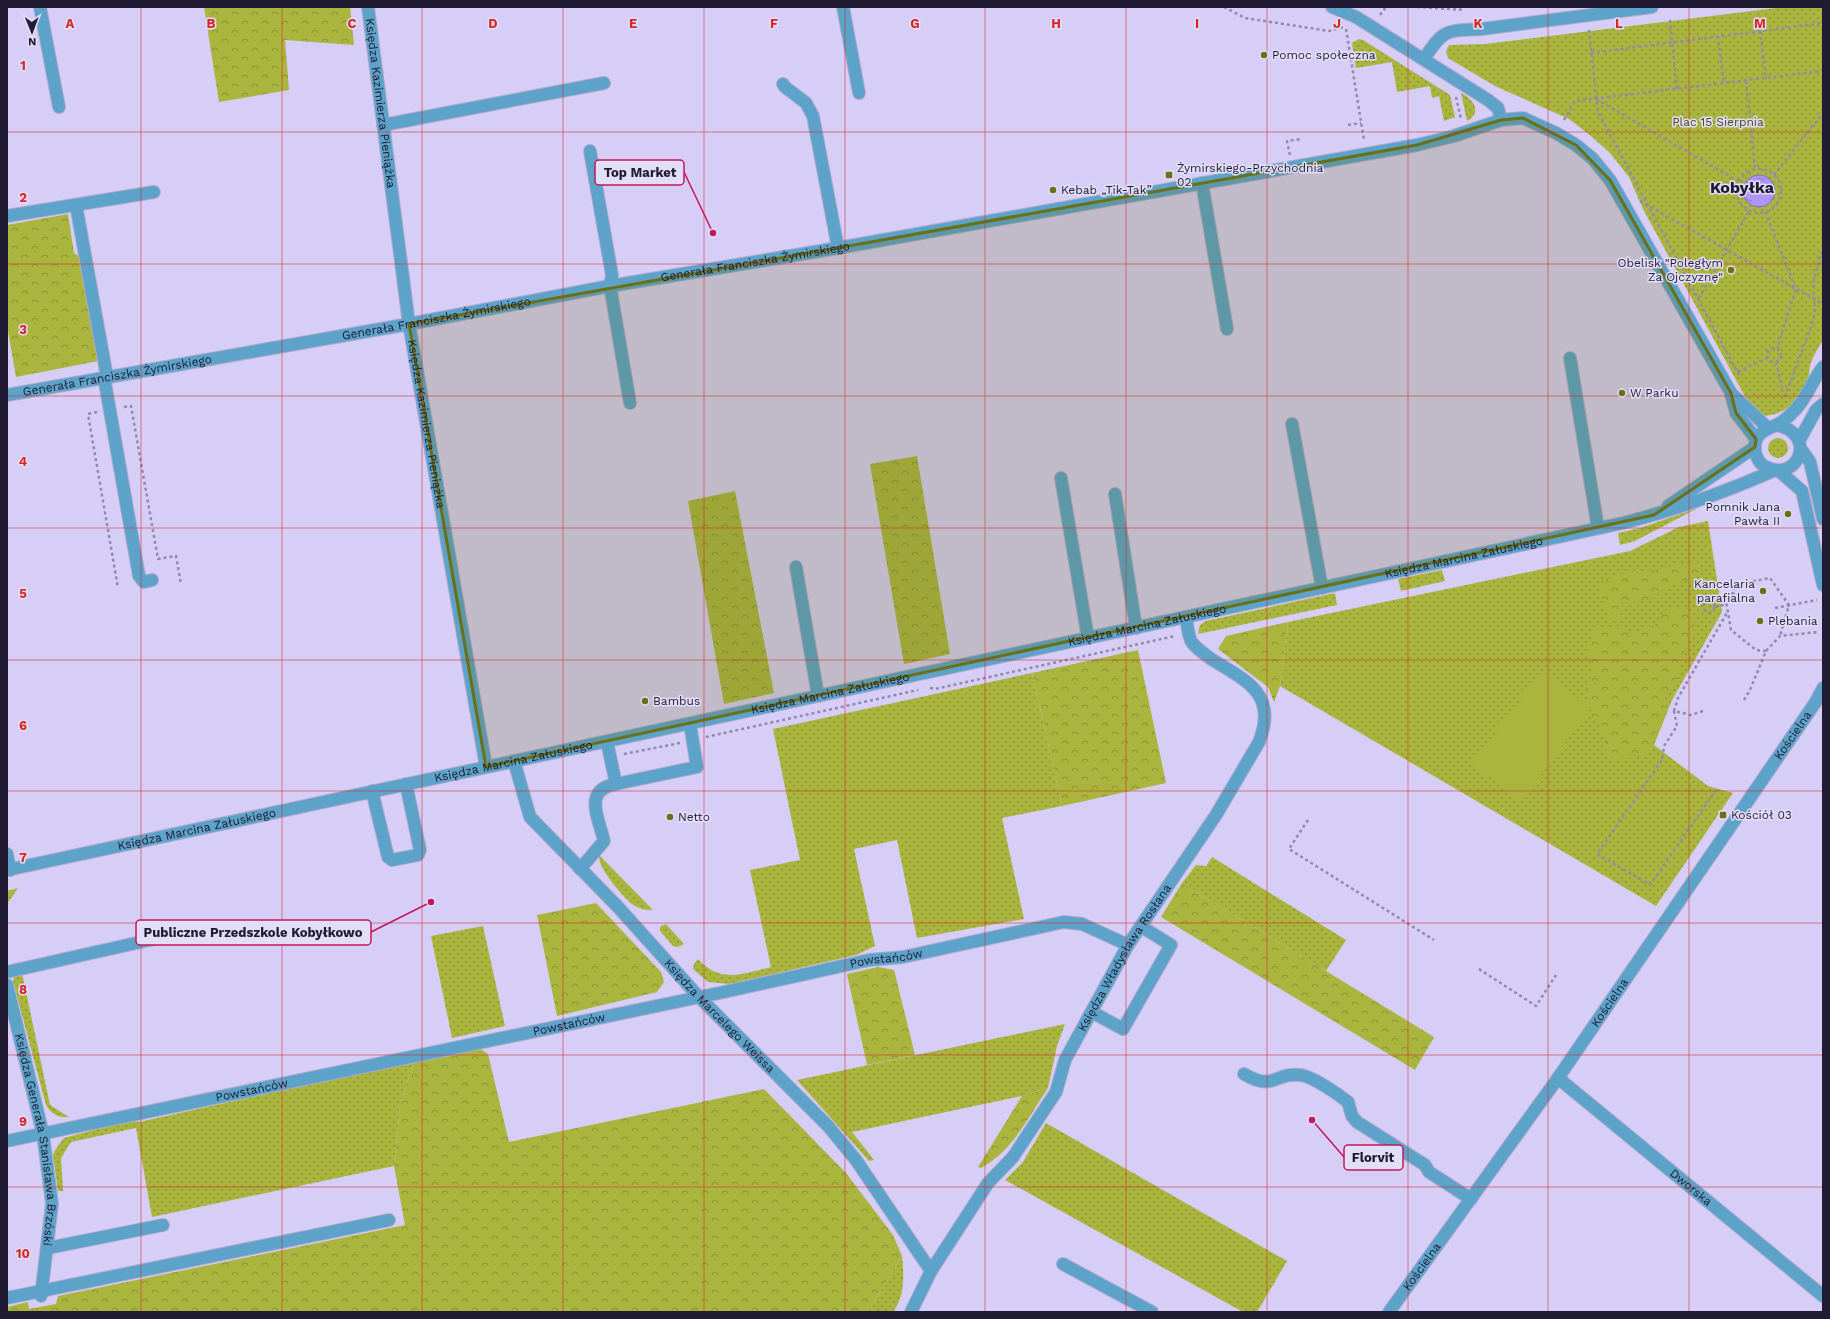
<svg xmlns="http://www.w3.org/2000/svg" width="1830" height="1319" font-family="'Work Sans',sans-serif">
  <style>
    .grass { fill: url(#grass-dots) }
    .forest { fill: url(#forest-crowns) }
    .garden { fill: #aab53e }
    .water { fill: url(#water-ripples); stroke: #8370bd }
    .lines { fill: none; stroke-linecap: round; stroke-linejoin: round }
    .minor-casing { stroke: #b2aacf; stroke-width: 14 }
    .path { stroke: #918aac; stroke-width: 2.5; stroke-dasharray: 3 3; stroke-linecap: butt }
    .minor { stroke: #5ca2c9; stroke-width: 12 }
    .marked { fill: #697017; fill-opacity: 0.2; stroke: #697017; stroke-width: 3; stroke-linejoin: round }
    .grid { fill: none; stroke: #d62828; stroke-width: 1; stroke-opacity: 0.55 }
    .poi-dot { fill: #697017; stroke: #e2def8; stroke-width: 1.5 }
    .labels { text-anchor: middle; stroke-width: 3; stroke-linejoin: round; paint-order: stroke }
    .poi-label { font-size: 12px; fill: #201a32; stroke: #e2def8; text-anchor: start }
    .street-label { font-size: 12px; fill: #201a32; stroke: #e2def8 }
    .park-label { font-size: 12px; fill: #434818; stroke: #e2def8 }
    .district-label { font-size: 16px; font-weight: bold; fill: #201a32; stroke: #e2def8 }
    .grid-label { font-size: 13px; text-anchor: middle; font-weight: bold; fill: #d62828; stroke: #e2def8; stroke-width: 3; stroke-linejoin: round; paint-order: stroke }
    .leader { fill: none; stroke: #c2185b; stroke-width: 1.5 }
    .callout-dot { fill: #c2185b; stroke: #e2def8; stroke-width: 1.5 }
    .callout { fill: #e2def8; stroke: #c2185b; stroke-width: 1.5 }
    .callout-label { font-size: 13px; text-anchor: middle; font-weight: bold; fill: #201a32 }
  </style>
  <defs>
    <pattern id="grass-dots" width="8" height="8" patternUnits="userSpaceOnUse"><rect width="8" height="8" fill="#aab53e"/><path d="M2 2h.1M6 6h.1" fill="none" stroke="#8a9235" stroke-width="1.8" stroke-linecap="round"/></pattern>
    <pattern id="forest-crowns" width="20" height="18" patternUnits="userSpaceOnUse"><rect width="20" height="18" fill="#aab53e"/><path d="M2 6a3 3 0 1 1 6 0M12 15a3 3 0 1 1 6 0" fill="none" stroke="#8a9235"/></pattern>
    <pattern id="water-ripples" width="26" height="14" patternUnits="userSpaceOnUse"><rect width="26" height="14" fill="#ae95f9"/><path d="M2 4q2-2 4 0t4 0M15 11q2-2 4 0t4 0" fill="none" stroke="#8d79ca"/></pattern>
  </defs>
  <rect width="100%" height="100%" fill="#d6cef6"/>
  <g class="grass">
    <path d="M1785,7h38v333c-5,8 -10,16 -13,25 -1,6 -1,15 -4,21 -9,18 -23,29 -43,30l-15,-14 -105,-193 -14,-32 -19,-24 -19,-17 -22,-17 -74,-33 -47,-28 -2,-7 3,-6 36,-1z"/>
    <polygon points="1359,39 1363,40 1450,95 1455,117 1444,121 1439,96 1432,98 1430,86 1397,92 1392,62 1356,68 1352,43"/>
    <path d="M1461,93c12,6 22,19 6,28z"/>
    <circle cx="1778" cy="448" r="10"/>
    <polygon points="1698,508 1635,541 1620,545 1618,533 1640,528"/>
    <polygon points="1708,521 1722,612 1672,700 1654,745 1708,786 1733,793 1656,906 1280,686 1288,622 1630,551 1679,527"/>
    <polygon points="1442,570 1445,581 1401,591 1398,579"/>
    <polygon points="1335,593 1337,605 1198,634 1200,625 1206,621"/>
    <path d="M1032,673l30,133 -60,12 22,101 -107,19 -20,-98 -43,9 21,97 -19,9 -127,29 -21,-2 -15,-13 1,-5 4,-5c23,25 44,15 73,8l-21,-97 50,-10 -27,-131z"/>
    <path d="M599,855l54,55c-8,0 -14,-1 -21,-6 -9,-7 -35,-37 -33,-49z"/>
    <polygon points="1212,857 1346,940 1326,971 1182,883 1196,865 1206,866"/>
    <polygon points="18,888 7,904 7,891"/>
    <polygon points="666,924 684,944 678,947 673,946 660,931 660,927"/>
    <polygon points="483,926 505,1026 452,1038 431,936"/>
    <path d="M22,973l28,132 19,12c-10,1 -18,-3 -23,-12l-33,-124 2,-6z"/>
    <polygon points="1065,1024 1057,1046 1048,1088 1022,1096 852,1132 874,1160 869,1161 797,1080"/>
    <polygon points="414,1061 400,1105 394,1166 152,1217 136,1128 71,1142 61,1158 63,1191 58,1191 53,1155 55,1150 64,1138 131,1120 139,1122"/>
    <polygon points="1046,1123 1287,1261 1257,1312 1243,1312 1005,1180 1023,1162"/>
    <path d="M902,1256c2,19 3,40 -9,56h-25z"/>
  </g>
  <g class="forest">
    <polygon points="204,7 350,7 354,45 285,40 289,90 219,102"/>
    <polygon points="68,214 74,253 79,256 98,361 16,377 7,325 7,225"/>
    <polygon points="917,456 950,654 904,664 870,464"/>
    <polygon points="735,491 774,693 724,704 688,501"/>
    <polygon points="1700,562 1701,570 1687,580 1662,590 1652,600 1623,603 1619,619 1610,620 1600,592 1602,581 1620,574 1657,570 1682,563"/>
    <polygon points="1680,608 1694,615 1694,630 1685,651 1678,677 1664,701 1663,721 1647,756 1610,760 1606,750 1607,739 1592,716 1587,689 1593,669 1587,646 1595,630 1620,626 1632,633 1655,625 1666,610"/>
    <polygon points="1288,622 1280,686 1274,702 1268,687 1218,649 1226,636"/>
    <polygon points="1138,650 1166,783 1062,806 1032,673"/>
    <polygon points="1182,883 1434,1037 1415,1070 1161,917"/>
    <polygon points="596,903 661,972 664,982 657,992 557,1016 537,915"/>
    <polygon points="878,967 894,970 915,1055 867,1065 847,974"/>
    <polygon points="479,1048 488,1054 509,1142 764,1089 846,1173 893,1235 902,1256 868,1312 7,1312 7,1307 28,1302 29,1309 56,1304 58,1296 405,1225 394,1166 400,1105 414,1061"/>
    <path d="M1048,1088c-19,28 -36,64 -67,80l-3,-1 44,-71z"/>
  </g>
  <polygon class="garden" points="1542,671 1591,708 1521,801 1472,764"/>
  <circle class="water" cx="1759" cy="191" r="16"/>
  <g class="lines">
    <g class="minor-casing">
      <g id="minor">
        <polyline points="40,7 59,107"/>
        <path id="s1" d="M368,7l41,317 77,443"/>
        <polyline points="843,7 859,93"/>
        <polyline points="1332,7 1356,17 1488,100 1498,108 1501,120"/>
        <path d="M1424,59c20,-31 22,-28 58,-30l170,-22"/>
        <polyline points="783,84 785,87 806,103 813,116 838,248"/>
        <polyline points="383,125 604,83"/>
        <polyline points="590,151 612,275 610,286 630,403"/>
        <polyline points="1202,183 1227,329"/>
        <polyline points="76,205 107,377"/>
        <polyline points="7,216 154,192"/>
        <polyline points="1570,358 1598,528"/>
        <polyline points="104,377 139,576 144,582 152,580"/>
        <polyline points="1731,394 1736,413 1756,439"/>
        <path id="s2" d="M7,395l402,-71 201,-38 228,-38 579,-103 37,-9 47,-16 22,-2 33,15 20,12 17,14 17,21 121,213 37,35"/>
        <polyline points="1292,424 1322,588"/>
        <path d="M1776,425c42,8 23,58 -10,42 -7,-3 -12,-13 -11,-20 0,-14 11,-17 21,-22 5,-2 11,-7 15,-11 15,-13 20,-32 32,-47"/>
        <polyline points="1799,441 1816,410 1823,404"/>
        <polyline points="1801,449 1810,462 1823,519"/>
        <polyline points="1779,471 1802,491 1823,585"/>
        <polyline points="1061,478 1088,638"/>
        <polyline points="1115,494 1136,628"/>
        <polyline points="1668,506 1755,447"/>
        <polyline points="796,567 818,696"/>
        <polyline points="607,742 616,784 697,767 690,724"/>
        <path id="s3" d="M514,761l16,56 88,90 80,89 130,130 28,34 75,111"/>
        <polyline points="372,791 388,857 392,860 418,855 420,850 406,784"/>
        <polyline points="7,854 10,870"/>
        <path d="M580,869l24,-28c-5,-23 -22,-51 12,-57"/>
        <path id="s4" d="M7,870l1616,-347c52,-13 102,-31 150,-52"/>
        <polyline points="7,972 154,939"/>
        <path id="s5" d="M7,985l36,149 9,70 -11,92"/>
        <polyline points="1092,1012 1123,1029 1171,945 1142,927"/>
        <path d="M1244,1074c31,18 30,-2 56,1 12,1 38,19 48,27l4,14 5,6 68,43 4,7 42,27"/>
        <path id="s6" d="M1558,1078l265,218"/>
        <path id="s7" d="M7,1141l717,-149 145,-32 34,-3 161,-35 18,2 46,21"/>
        <polyline points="48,1248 163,1225"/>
        <polyline points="1063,1264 1152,1312"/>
        <polyline points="7,1298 389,1220"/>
        <path id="s8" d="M911,1312l20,-41 57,-88 25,-26 43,-65 9,-32 63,-115 88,-130 43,-73c19,-48 -12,-61 -48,-83 -6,-5 -16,-11 -20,-18 -3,-7 -4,-17 -5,-24"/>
        <path id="s9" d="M1389,1312l169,-234 257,-375 8,-15"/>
      </g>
    </g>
    <g class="path">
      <polyline points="1224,7 1245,18 1329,31 1343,27"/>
      <polyline points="1417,7 1465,10"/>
      <polyline points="1380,15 1386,7"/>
      <polyline points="1670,20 1677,89"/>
      <polyline points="1346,29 1364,140"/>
      <polyline points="1589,30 1598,112 1740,377"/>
      <polyline points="1760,31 1766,78"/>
      <polyline points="1718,36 1724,84"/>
      <polyline points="1591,53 1823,23"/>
      <polyline points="1746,81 1755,168"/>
      <polyline points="1456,97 1461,119"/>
      <polyline points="1596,99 1738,181"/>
      <polyline points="1564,120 1575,101 1823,71"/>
      <polyline points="1348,125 1361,123"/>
      <polyline points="1290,155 1287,141 1302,139"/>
      <circle cx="1759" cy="191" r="22"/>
      <polyline points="1774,175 1823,113"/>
      <polyline points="1640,201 1823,304"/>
      <polyline points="1765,212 1796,289 1777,348"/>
      <polyline points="1823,291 1823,292"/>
      <polyline points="1699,298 1749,211"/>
      <circle cx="1774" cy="355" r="7"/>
      <polyline points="1776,362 1783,392"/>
      <polyline points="1738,372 1768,357"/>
      <polyline points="1785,397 1812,324 1815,311 1813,283 1823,247"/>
      <polyline points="124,407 131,406 158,559 176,556 181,584"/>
      <polyline points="97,412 88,414 118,588"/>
      <circle cx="1709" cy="607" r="5.5"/>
      <polyline points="1715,607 1727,604"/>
      <polyline points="1775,608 1817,600"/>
      <polyline points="1766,651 1756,650 1731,630 1725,595 1734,593 1734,585 1770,578 1789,605 1780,636"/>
      <polyline points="930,688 935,689 1175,636"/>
      <polyline points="1744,700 1750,690 1766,651 1780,636 1818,632"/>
      <polyline points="1674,711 1677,726 1664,746 1662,760 1597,854 1650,885 1716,790"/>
      <polyline points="1703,711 1691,715 1674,711 1678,698 1728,611"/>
      <polyline points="706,737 918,690"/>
      <polyline points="624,754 680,743"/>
      <polyline points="1308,820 1289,849 1434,940"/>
      <polyline points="1479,969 1536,1006 1556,975"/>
    </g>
    <use href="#minor" class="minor"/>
  </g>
  <path class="marked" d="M1523,118l53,27 34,35 121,213 5,20 20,26 -1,8 -101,68 -1168,252 -77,-443 1008,-179 84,-25z"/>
  <path class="grid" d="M141,7v1305M282,7v1305M422,7v1305M563,7v1305M704,7v1305M845,7v1305M985,7v1305M1126,7v1305M1267,7v1305M1408,7v1305M1548,7v1305M1689,7v1305M7,132h1816M7,264h1816M7,396h1816M7,528h1816M7,660h1816M7,791h1816M7,923h1816M7,1055h1816M7,1187h1816"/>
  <g class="poi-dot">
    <circle cx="1264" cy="55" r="4"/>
    <rect x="1165" y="171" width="8" height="8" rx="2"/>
    <circle cx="1053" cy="190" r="4"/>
    <circle cx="1731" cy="270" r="4"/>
    <circle cx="1622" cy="393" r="4"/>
    <circle cx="1788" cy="514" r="4"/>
    <circle cx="1763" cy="591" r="4"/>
    <circle cx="1760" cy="621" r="4"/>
    <circle cx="645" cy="701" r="4"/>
    <rect x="1719" y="811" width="8" height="8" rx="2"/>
    <circle cx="670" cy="817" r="4"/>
  </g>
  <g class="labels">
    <g class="poi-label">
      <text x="1272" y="59">Pomoc społeczna</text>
      <text x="1177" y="172">Żymirskiego-Przychodnia<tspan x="1177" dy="14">02</tspan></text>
      <text x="1061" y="194">Kebab „Tik-Tak”</text>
      <text x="1723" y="267" text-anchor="end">Obelisk "Poległym<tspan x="1723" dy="14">Za Ojczyznę"</tspan></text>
      <text x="1630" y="397">W Parku</text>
      <text x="1780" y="511" text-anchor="end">Pomnik Jana<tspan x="1780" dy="14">Pawła II</tspan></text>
      <text x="1755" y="588" text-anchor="end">Kancelaria<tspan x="1755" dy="14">parafialna</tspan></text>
      <text x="1768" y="625">Plebania</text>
      <text x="653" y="705">Bambus</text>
      <text x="1731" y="819">Kościół 03</text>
      <text x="678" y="821">Netto</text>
    </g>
    <g class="street-label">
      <text dy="4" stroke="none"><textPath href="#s1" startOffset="97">Księdza Kazimierza Pieniążka</textPath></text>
      <text dy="4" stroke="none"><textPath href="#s2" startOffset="760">Generała Franciszka Żymirskiego</textPath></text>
      <text dy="4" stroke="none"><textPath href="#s2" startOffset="436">Generała Franciszka Żymirskiego</textPath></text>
      <text dy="4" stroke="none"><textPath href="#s2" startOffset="112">Generała Franciszka Żymirskiego</textPath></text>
      <text dy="4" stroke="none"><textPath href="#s1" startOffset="421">Księdza Kazimierza Pieniążka</textPath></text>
      <text dy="4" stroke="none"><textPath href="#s4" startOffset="1490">Księdza Marcina Załuskiego</textPath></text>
      <text dy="4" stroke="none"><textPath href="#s4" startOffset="1166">Księdza Marcina Załuskiego</textPath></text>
      <text dy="4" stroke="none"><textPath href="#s4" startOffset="842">Księdza Marcina Załuskiego</textPath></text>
      <text dy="4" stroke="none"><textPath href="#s9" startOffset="704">Kościelna</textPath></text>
      <text dy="4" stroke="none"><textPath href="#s4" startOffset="518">Księdza Marcina Załuskiego</textPath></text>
      <text dy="4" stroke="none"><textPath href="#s4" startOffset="194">Księdza Marcina Załuskiego</textPath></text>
      <text dy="4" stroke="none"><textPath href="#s7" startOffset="898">Powstańców</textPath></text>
      <text dy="4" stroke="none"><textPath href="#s8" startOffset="416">Księdza Władysława Rosłana</textPath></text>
      <text dy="4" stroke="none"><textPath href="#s9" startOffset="380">Kościelna</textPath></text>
      <text dy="4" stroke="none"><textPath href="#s3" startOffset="333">Księdza Marcelego Weissa</textPath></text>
      <text dy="4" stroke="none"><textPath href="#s7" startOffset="574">Powstańców</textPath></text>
      <text dy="4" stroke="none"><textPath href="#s7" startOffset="250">Powstańców</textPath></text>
      <text dy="4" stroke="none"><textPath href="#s5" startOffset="158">Księdza Generała Stanisława Brzóski</textPath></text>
      <text dy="4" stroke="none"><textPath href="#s6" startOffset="172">Dworska</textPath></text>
      <text dy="4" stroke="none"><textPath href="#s9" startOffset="56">Kościelna</textPath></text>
    </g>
    <g class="park-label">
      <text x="1718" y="126">Plac 15 Sierpnia</text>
    </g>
    <g class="district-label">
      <text x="1742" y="193">Kobyłka</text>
    </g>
  </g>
  <g class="grid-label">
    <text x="70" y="28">A</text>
    <text x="211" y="28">B</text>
    <text x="352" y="28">C</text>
    <text x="493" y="28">D</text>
    <text x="633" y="28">E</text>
    <text x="774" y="28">F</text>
    <text x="915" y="28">G</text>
    <text x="1056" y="28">H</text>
    <text x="1197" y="28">I</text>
    <text x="1337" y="28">J</text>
    <text x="1478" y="28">K</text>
    <text x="1619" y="28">L</text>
    <text x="1760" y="28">M</text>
    <text x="23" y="70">1</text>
    <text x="23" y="202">2</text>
    <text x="23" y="334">3</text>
    <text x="23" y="466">4</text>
    <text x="23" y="598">5</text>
    <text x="23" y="730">6</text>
    <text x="23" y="862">7</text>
    <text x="23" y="994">8</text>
    <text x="23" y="1126">9</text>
    <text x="23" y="1258">10</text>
  </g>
  <path class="leader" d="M713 233L684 172M431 902L371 932M1312 1120L1344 1157"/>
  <g class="callout-dot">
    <circle cx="713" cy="233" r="4"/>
    <circle cx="431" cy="902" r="4"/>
    <circle cx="1312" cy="1120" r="4"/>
  </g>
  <g class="callout">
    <rect x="595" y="160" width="89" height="25" rx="4"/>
    <rect x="136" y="920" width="235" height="25" rx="4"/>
    <rect x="1344" y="1145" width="59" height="25" rx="4"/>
  </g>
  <g class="callout-label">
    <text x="640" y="177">Top Market</text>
    <text x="253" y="937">Publiczne Przedszkole Kobyłkowo</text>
    <text x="1373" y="1162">Florvit</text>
  </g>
  <rect width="1830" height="1319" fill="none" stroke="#201a32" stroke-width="16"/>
  <g transform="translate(32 32) rotate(179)" stroke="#e2def8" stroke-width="3" paint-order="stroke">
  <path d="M0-3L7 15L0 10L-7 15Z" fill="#201a32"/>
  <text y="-6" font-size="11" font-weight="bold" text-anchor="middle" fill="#201a32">N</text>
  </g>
</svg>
